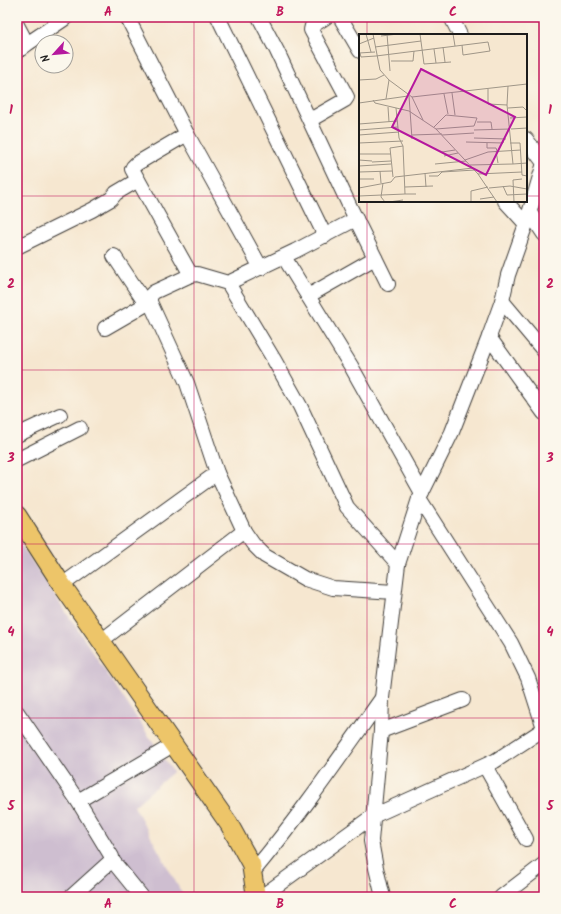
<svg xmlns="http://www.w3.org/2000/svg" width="561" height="914" font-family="Kalam,sans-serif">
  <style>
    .industrial { fill: #cebed0 }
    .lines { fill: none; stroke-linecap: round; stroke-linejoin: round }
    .minor-casing { stroke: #3d3a37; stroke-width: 16 }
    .major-casing { stroke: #3d3a37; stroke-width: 20 }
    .minor { stroke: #fff; stroke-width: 14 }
    .major { stroke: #edc569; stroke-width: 18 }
    .grid { fill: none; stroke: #c2185b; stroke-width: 1; stroke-opacity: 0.55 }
    .inset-road { fill: none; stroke: #9f9688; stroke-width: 1 }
    .view { fill: #b5179e; fill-opacity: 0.15; stroke: #b5179e; stroke-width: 2 }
    .inset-edge { fill: none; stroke: #1c1c1c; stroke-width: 2 }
    .neatline { fill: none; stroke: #c2185b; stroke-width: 1.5 }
    .grid-label { font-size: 13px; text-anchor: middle; font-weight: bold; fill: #c2185b }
  </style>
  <rect width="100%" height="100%" fill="#fbf7ec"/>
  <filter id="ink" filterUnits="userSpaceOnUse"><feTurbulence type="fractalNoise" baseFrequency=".025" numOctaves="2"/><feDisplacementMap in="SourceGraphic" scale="8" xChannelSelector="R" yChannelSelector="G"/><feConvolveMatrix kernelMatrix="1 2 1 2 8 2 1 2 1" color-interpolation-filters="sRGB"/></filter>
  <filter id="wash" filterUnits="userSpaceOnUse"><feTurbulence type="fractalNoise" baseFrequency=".012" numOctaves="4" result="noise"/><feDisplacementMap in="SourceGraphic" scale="16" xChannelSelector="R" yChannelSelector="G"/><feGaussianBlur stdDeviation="0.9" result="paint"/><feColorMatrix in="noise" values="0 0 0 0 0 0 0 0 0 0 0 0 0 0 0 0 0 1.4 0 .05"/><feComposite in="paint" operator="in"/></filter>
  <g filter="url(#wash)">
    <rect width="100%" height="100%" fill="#f6e7d0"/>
    <polygon class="industrial" points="17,539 173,772 134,806 184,897 17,897"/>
  </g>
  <g filter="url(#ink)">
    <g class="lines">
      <g class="minor-casing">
        <g id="minor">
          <polyline points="127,17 187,134 261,268"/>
          <polyline points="218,17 325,236"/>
          <polyline points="259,17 277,51 351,209 388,284"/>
          <polyline points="340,17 360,51"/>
          <polyline points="451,17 460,35"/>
          <polyline points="17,25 27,44"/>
          <polyline points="17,52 27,44 67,17"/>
          <polyline points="310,120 345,100 347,97 311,30 312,26 326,17"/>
          <polyline points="187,134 136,164 133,167 132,169 191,275"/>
          <polyline points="526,139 544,163"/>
          <polyline points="505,201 526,224"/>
          <polyline points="530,213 544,234"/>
          <polyline points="17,247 92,210 111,199 116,193 138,180"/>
          <polyline points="114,256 146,304"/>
          <polyline points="284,257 351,366 422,493"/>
          <polyline points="228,283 295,251 356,219"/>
          <polyline points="308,296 375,258"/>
          <polyline points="502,301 544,351"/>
          <polyline points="105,328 150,302"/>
          <polyline points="489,337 544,413"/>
          <polyline points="17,435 60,415"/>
          <polyline points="17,460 80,428"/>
          <polyline points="419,499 511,643 528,678 544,728"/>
          <polyline points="62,585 217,473"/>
          <polyline points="394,592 333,588 305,579 265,556 253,544 244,531 217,473 187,383 150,302 150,296 154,292 191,275 197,274 228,283 273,358 300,406 347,507 398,564"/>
          <polyline points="101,641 244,531"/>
          <polyline points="17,712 78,801 112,857 112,860 71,897"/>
          <polyline points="381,731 463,700"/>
          <polyline points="485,766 526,839"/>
          <polyline points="78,801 173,745"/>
          <polyline points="112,860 142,897"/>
          <path d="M252,873c47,-56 88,-116 130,-175"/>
          <polyline points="261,897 373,816 495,761 544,729"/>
          <polyline points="383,897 376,868 371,841 381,731 382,698 398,564 419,499 452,432 489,337 502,301 508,275 526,224 544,163"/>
          <polyline points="501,897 544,864"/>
        </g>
      </g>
      <g class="major-casing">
        <polyline id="major" points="17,515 62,585 229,824 251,864 256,897"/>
      </g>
      <use href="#minor" class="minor"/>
      <use href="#major" class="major"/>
    </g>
  </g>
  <path class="grid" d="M194,17v880M367,17v18M17,196h343M526,196h18M367,201v696M17,370h527M17,544h527M17,718h527"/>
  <g transform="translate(359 34)">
    <rect width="168" height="168" fill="#f6e7d0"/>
    <path class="inset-road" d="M7,0l5,18M14,0l7,36 9,10 23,17 115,-13M28,0l3,37M61,0l4,30 27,-2M94,0l2,12M22,2l17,-2M0,10l15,-6M16,13l46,-6M84,13l2,15M75,15l2,14M0,19l16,-1M1,19l1,4 15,-1M17,22l112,-14 2,9 -27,4 -1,-10M32,27h22l1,-10M0,46l17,-1 8,-4M149,52l-1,19 6,59 14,-1M129,55v15l19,1M93,59l3,22M85,60l4,20M50,62l3,43M53,63l11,23M27,65l3,-19M14,66l2,3 34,8 27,18 42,45 19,28M0,69l49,-7M29,73l1,15M37,74l3,30 4,8 2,48h11M149,74l15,-1 4,4M151,84l17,-1M118,88h14l1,7M0,90l38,-3M75,93l12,-12 31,3 -3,8 -38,3M152,95l16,-1M0,96l39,-3M115,96l36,-1M0,101l40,-3M53,101l30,-1M83,101l32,-2M115,104l32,1M107,108l37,1 1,-4M0,109l44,-2M128,109v5h9l1,3M151,109h10l2,32 5,1M137,117l2,12M83,118l13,-2M0,120h32M85,122l14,-3M0,126l13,1M106,126l23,-8 33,-2M13,128l19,-1M76,130l31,-3M111,131l43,-1M0,132l32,-2M21,137l1,12M0,138l33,-1M83,138l33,-2M66,139l1,14M119,140l44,-2M70,142h9l4,-4M34,143l-3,-29 13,-2M0,145h15M24,149l-2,14 4,5M144,152l4,9 20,-1M46,153l28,-1M0,154l32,-6 4,-5 78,-9M130,154l21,-2 17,3M0,162l46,-2M121,165l14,-2M30,168l14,-2M112,168v-11l17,-4M155,168l-1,-22 9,-1"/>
    <path class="view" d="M62,35l94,48 -29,58 -94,-48z"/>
    <rect width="168" height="168" class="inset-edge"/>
  </g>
  <rect width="561" height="914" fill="none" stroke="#fbf7ec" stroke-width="44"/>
  <g transform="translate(54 54) rotate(243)"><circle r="19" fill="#fbf7ec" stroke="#a29f99"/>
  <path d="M0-3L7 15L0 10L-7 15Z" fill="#b5179e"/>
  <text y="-6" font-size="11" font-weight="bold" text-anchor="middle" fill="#1c1c1c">N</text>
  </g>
  <rect x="22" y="22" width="517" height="870" class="neatline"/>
  <g class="grid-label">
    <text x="108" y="16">A</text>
    <text x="280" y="16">B</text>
    <text x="453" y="16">C</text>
    <text x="11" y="114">1</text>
    <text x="550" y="114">1</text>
    <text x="11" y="288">2</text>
    <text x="550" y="288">2</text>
    <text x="11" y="462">3</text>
    <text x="550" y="462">3</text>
    <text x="11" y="636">4</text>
    <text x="550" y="636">4</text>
    <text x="11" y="810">5</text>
    <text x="550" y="810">5</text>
    <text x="108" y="908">A</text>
    <text x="280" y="908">B</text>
    <text x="453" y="908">C</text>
  </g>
</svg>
